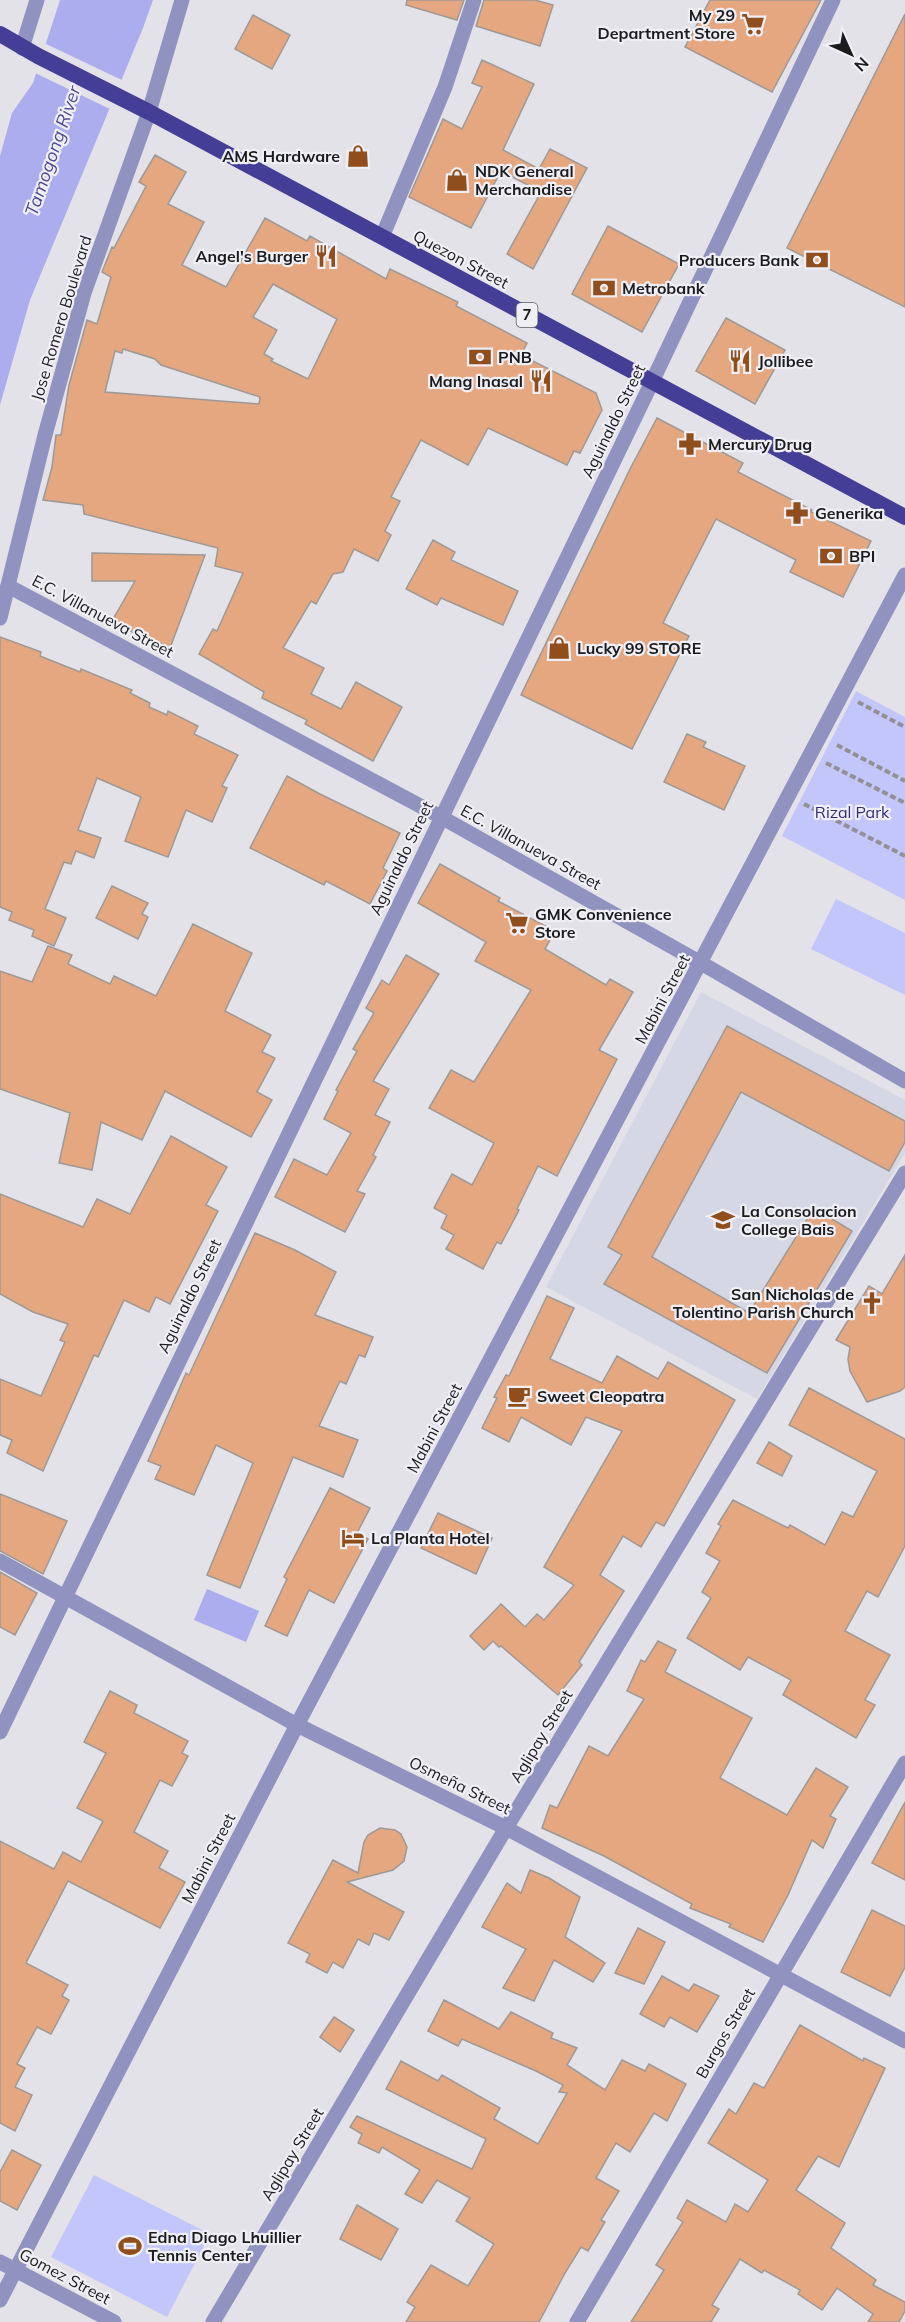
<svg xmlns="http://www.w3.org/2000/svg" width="905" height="2322" font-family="Mulish,sans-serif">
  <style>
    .built { fill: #d6d7e4 }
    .green { fill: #c3c6fa }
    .water { fill: #abadee }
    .pier { fill: #e2e2e8 }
    .building { fill: #e5a77f; stroke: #9e9996; stroke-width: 1.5; fill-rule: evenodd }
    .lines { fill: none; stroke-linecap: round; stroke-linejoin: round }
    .path { stroke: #919195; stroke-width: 4; stroke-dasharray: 6 3; stroke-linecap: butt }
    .minor { stroke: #9092c0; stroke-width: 15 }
    .tertiary { stroke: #9092c0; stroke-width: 15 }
    .trunk { stroke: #453e97; stroke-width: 16 }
    .labels { text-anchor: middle; stroke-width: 4.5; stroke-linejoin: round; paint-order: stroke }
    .shield { fill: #efeff5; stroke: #5b5b5e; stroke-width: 1.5 }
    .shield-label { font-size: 15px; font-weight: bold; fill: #1b1c1e }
    .poi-label { font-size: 16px; font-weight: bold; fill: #1b1c1e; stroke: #efeff5; text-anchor: start }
    .street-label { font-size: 16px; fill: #1b1c1e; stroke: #efeff5 }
    .park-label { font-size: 16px; fill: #312a74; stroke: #efeff5 }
    .water-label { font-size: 18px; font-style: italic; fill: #4c4995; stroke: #efeff5 }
  </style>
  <rect width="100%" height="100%" fill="#e2e2e8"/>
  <polygon class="built" points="701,992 905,1100 905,1153 757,1399 546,1287"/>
  <g class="green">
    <polygon points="856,691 905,717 905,900 782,836"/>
    <polygon points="836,899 905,933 905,995 811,949"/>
    <polygon points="94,2175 210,2234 167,2317 51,2257"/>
  </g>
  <g class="water">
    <polygon points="60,0 153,0 143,28 30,300 0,405 0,156 12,113 33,83"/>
    <polygon points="207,1589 259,1611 246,1642 194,1620"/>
  </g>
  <polygon class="pier" points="44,43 124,81 112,110 33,72"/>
  <g class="building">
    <polygon points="407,0 464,0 457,20 406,5"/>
    <polygon points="484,0 535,0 553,5 540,46 476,26"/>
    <polygon points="710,0 821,0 772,92 685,47"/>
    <polygon points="905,14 905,307 787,248"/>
    <polygon points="253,15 290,35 272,69 235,49"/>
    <polygon points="482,60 534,84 503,150 539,169 550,149 587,168 533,269 507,254 541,192 501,171 471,228 409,197 443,119 462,129 482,87 472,83"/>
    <path d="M155,155l31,17 -18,32 36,18 -22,43 44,22 39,-69 42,23 3,-5 76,43 4,-10 68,33 -2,4 71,37 -6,12 75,38 6,17 -22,43 -6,-2 -7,14 -79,-37 -20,37 -47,-25 -30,57 9,4 -15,30 6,4 -13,26 -24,-12 -11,23 -10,2 -17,30 -5,-3 -28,47 41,20 -13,26 30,15 15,-27 46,25 -29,54 -68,-37 2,-4 -45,-22 2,-6 -65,-38 14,-25 4,2 26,-58 -28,-7 3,-18 -134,-34 -1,-9 -40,-5 9,-33 4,-32h5l8,-50 18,-65 10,4 14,-47 -9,-5 10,-25 2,1 32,-62 -7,-4zM273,284l64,35 -29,60 -37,-18 2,-2 -9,-5 13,-24 -24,-13zM123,349l32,10 6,6 99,32 -1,7 -154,-12 10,-41 7,2z"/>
    <polygon points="608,226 679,264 642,332 572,294"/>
    <polygon points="726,318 785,350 755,404 696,371"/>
    <polygon points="657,418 743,463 738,472 812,510 811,512 871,541 843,597 790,572 796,560 716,519 663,623 689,636 632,749 521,695 630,469"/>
    <polygon points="433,540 455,552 451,560 518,591 503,625 441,598 437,605 406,589"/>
    <polygon points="92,553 205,555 170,648 143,634 141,637 112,621 135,581 92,581"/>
    <polygon points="0,637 41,652 40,656 80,672 81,669 132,690 130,693 150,703 149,707 167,715 168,711 198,726 194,734 238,755 222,786 227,788 212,822 186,810 168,857 125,841 141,797 97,778 78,830 101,838 94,858 76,851 71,864 64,862 45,909 66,918 54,946 32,936 34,930 9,920 12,912 0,907"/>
    <polygon points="687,734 706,742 703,747 745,766 724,810 664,782"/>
    <polygon points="287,776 320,794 400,833 383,868 387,871 370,904 326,881 324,885 250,848"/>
    <polygon points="440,864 500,898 498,901 555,931 545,949 606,985 610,979 633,992 599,1050 617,1059 557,1176 538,1166 517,1209 519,1210 501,1244 497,1242 483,1269 446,1249 454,1235 441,1228 447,1215 434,1208 452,1174 472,1185 494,1143 429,1108 451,1070 474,1082 531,990 475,961 486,942 418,903"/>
    <polygon points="112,886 148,903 142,914 148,917 138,939 96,918"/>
    <polygon points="193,924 252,953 225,1011 271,1035 262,1052 275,1058 257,1092 272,1100 251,1137 165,1091 142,1140 101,1122 92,1170 59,1163 70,1113 0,1089 0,971 32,982 48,946 72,955 68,964 110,984 114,976 156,996"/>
    <polygon points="406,955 439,974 373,1081 389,1089 375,1115 390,1122 373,1155 376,1157 357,1191 365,1194 345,1232 275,1197 294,1159 327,1175 351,1133 324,1119 338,1091 336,1090 357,1051 353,1049 374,1013 366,1008 382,980 389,985"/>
    <polygon points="727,1026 905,1121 905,1142 889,1171 741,1092 652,1257 749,1313 814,1208 852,1231 767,1373 604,1284 622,1255 608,1247"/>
    <polygon points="171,1136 227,1167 206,1205 218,1211 170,1304 156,1297 149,1312 124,1300 98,1357 94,1355 43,1471 7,1453 12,1440 0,1435 0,1379 41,1396 65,1342 60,1340 68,1324 33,1312 0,1294 0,1194 83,1227 97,1199 130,1214"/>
    <polygon points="255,1233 295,1250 336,1272 315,1315 373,1337 365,1357 359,1355 346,1384 340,1381 319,1426 358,1440 343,1477 293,1457 240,1588 207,1575 253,1463 216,1445 194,1495 155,1479 161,1466 148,1461 186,1373 189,1375"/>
    <polygon points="905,1255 905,1387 900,1391 867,1402 850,1371 848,1359 850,1347 836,1340 869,1286 882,1294"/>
    <polygon points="547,1296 574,1308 550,1359 602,1383 617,1356 658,1379 668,1362 735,1400 664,1526 656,1522 641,1547 623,1536 600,1575 624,1591 579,1662 582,1665 558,1695 501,1646 499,1647 493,1641 484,1650 470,1636 501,1604 525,1627 537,1614 544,1620 574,1585 544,1567 622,1431 586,1417 571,1445 521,1417 509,1442 482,1428 497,1398 494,1397 506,1375 509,1376"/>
    <polygon points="809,1388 905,1439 905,1546 878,1597 867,1591 845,1631 890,1655 865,1700 875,1705 856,1738 783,1695 791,1680 748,1657 740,1670 687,1638 711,1598 702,1592 720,1561 706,1553 721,1526 718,1524 733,1500 788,1528 790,1525 825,1545 842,1512 853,1517 877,1471 789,1425"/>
    <polygon points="769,1442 792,1456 782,1476 757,1463"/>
    <polygon points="330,1488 370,1508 357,1533 368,1539 334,1603 309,1590 287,1636 265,1626 287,1579 284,1577"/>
    <polygon points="0,1494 67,1521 43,1574 0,1551"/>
    <polygon points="438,1513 492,1538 476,1574 421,1548"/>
    <polygon points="0,1572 37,1593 15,1635 0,1627"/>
    <polygon points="658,1641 676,1650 665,1672 752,1718 720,1778 787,1815 816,1768 848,1787 830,1816 836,1819 823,1848 812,1840 788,1895 763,1942 729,1927 731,1924 690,1908 692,1904 604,1856 542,1828 550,1805 557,1808 589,1746 608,1756 644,1699 627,1691 641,1660 645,1662"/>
    <polygon points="110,1691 137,1705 134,1713 188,1741 182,1753 188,1756 172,1786 160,1780 134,1832 168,1851 159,1868 185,1882 160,1928 68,1881 26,1963 68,1985 62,1996 69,2000 51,2034 37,2027 17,2064 25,2068 15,2087 32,2095 15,2131 0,2123 0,1841 54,1869 63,1852 81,1862 103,1821 77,1808 106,1753 84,1742"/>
    <polygon points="905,1802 905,1880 872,1863"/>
    <polygon points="380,1828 395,1830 401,1834 407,1847 404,1861 393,1870 347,1882 404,1912 389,1940 374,1933 369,1945 358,1939 343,1968 333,1962 327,1973 306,1962 310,1954 288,1943 333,1860 358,1873 364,1842 368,1835"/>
    <polygon points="530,1870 549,1878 580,1897 565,1937 605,1963 593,1982 554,1960 534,2001 503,1988 526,1949 482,1927 507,1883 521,1893"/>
    <polygon points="872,1910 905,1926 905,1967 890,1996 841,1972"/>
    <polygon points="638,1928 665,1942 644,1984 615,1973"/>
    <polygon points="662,1976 689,1991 694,1984 719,1996 697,2032 670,2017 664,2027 640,2014"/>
    <polygon points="444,2000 499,2029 511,2012 553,2033 551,2038 577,2048 567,2065 605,2090 622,2060 645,2071 649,2064 686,2084 667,2121 654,2113 630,2152 616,2143 596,2178 619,2191 601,2220 605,2222 588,2251 581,2247 565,2273 539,2322 406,2322 415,2307 407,2302 431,2265 468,2286 494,2244 456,2221 470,2198 437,2180 422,2203 405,2194 420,2170 382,2147 379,2153 358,2143 362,2134 350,2127 357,2116 472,2169 486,2139 386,2089 401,2061 438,2081 442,2075 500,2108 494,2119 538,2144 567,2093 559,2092 563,2085 536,2071 462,2039 458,2046 428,2031"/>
    <polygon points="334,2017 354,2030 340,2052 320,2037"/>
    <polygon points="800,2025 863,2061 864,2058 885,2068 839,2167 818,2156 796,2190 845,2223 831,2248 876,2280 873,2285 905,2302 905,2311 899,2322 868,2322 873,2314 837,2288 822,2310 798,2294 800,2290 764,2270 762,2273 740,2259 712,2305 719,2309 711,2322 631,2322 664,2270 656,2265 683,2222 677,2218 687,2200 726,2222 735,2204 748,2212 768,2180 708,2143 729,2109 736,2114 754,2083 764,2088"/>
    <polygon points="12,2150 41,2165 17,2210 0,2201 0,2172"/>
    <polygon points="357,2205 398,2229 381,2260 340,2239"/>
  </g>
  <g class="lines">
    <g class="path">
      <polyline points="858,702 905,727"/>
      <polyline points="837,745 905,781"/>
      <polyline points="826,763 905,803"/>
      <polyline points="804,804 905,856"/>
    </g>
    <g class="minor">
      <polyline points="22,48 37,0"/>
      <polyline points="382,237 445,87 474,0"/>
      <polyline points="8,586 441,817 701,963 905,1081"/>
      <polyline points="0,618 45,435 84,293 149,112 182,0"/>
      <polyline points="0,1561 297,1725 506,1828 905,2041"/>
      <polyline points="0,1732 652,382 833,0"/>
      <polyline points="0,2262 114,2322"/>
      <polyline points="213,2322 506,1828 905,1173"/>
      <polyline points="577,2322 905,1763"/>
    </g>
    <polyline class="tertiary" points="0,2300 297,1725 905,575"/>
    <polyline class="trunk" points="0,34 38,56 149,112 905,517"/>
  </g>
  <defs>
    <g id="supermarket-bare" transform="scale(1.8)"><path d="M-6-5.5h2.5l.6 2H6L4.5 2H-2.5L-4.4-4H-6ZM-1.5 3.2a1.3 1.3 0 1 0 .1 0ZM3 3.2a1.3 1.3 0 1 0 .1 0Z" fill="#904e1c" stroke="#efeff5" stroke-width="2.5" paint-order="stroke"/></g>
    <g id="shop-bare" transform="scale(1.8)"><path d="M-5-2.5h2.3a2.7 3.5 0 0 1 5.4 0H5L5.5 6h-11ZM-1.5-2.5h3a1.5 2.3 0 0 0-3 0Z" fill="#904e1c" stroke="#efeff5" stroke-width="2.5" paint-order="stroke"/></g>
    <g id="restaurant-bare" transform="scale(1.8)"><path d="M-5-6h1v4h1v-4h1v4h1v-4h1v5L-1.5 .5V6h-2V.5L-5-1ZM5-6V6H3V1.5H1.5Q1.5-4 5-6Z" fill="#904e1c" stroke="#efeff5" stroke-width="2.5" paint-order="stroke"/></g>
    <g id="bank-bare" transform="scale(1.8)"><path d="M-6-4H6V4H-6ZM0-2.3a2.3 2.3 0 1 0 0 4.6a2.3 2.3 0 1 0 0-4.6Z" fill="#904e1c" stroke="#efeff5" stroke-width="2.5" paint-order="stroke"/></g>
    <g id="pharmacy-bare" transform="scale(1.8)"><path d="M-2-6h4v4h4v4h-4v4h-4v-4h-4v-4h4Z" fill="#904e1c" stroke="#efeff5" stroke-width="2.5" paint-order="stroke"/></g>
    <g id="university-bare" transform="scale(1.8)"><path d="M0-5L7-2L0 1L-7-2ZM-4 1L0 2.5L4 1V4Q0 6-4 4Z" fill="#904e1c" stroke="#efeff5" stroke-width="2.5" paint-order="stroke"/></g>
    <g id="church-bare" transform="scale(1.8)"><path d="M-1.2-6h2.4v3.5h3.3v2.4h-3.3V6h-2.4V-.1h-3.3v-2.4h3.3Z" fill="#904e1c" stroke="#efeff5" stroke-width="2.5" paint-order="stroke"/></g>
    <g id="cafe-bare" transform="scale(1.8)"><path d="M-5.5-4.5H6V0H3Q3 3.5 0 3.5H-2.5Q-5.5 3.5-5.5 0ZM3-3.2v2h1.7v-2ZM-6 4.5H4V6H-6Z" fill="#904e1c" stroke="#efeff5" stroke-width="2.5" paint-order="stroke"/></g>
    <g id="hotel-bare" transform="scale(1.8)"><path d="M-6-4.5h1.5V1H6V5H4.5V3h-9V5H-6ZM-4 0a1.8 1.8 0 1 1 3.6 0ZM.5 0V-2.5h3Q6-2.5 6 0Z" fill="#904e1c" stroke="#efeff5" stroke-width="2.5" paint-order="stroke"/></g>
    <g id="stadium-bare" transform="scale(1.8)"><path d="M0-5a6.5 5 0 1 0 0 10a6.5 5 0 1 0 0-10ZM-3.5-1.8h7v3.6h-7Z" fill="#904e1c" stroke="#efeff5" stroke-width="2.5" paint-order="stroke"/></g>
  </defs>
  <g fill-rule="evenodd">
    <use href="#supermarket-bare" x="753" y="24"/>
    <use href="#shop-bare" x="358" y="156"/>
    <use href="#shop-bare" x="457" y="180"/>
    <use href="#restaurant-bare" x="326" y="256"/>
    <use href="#bank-bare" x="817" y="260"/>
    <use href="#bank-bare" x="604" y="288"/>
    <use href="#bank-bare" x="480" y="357"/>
    <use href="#restaurant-bare" x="740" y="361"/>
    <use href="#restaurant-bare" x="541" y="381"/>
    <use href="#pharmacy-bare" x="690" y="444"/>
    <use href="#pharmacy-bare" x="797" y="513"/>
    <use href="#bank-bare" x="831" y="556"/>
    <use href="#shop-bare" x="559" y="648"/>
    <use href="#supermarket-bare" x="517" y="923"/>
    <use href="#university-bare" x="723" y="1220"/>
    <use href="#church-bare" x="872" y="1303"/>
    <use href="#cafe-bare" x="519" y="1396"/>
    <use href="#hotel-bare" x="353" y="1538"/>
    <use href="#stadium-bare" x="130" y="2246"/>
  </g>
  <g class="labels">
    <rect class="shield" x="516.5" y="303" width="21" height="24" rx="4.5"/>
    <g class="shield-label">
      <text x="527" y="320">7</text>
    </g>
    <g class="poi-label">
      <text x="735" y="21" text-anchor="end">My 29<tspan x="735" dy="18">Department Store</tspan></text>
      <text x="340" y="162" text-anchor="end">AMS Hardware</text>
      <text x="475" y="177">NDK General<tspan x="475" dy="18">Merchandise</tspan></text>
      <text x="308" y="262" text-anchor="end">Angel's Burger</text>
      <text x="799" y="266" text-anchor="end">Producers Bank</text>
      <text x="622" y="294">Metrobank</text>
      <text x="498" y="363">PNB</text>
      <text x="758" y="367">Jollibee</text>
      <text x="523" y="387" text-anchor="end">Mang Inasal</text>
      <text x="708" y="450">Mercury Drug</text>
      <text x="815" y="519">Generika</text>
      <text x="849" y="562">BPI</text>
      <text x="577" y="654">Lucky 99 STORE</text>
      <text x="535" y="920">GMK Convenience<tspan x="535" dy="18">Store</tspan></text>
      <text x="741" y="1217">La Consolacion<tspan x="741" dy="18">College Bais</tspan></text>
      <text x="854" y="1300" text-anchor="end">San Nicholas de<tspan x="854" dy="18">Tolentino Parish Church</tspan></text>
      <text x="537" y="1402">Sweet Cleopatra</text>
      <text x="371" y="1544">La Planta Hotel</text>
      <text x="148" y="2243">Edna Diago Lhuillier<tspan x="148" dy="18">Tennis Center</tspan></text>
    </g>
    <g class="street-label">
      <text transform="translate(461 259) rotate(28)" y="6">Quezon Street</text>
      <text transform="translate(61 318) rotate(-73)" y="6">Jose Romero Boulevard</text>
      <text transform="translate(613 421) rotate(-64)" y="6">Aguinaldo Street</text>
      <text transform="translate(103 616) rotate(28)" y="6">E.C. Villanueva Street</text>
      <text transform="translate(531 847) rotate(29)" y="6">E.C. Villanueva Street</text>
      <text transform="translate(401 858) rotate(-64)" y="6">Aguinaldo Street</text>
      <text transform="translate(662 999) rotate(-62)" y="6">Mabini Street</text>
      <text transform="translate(189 1296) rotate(-64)" y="6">Aguinaldo Street</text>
      <text transform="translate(434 1428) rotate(-62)" y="6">Mabini Street</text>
      <text transform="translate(541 1736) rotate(-59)" y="6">Aglipay Street</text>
      <text transform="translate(460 1785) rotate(26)" y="6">Osmeña Street</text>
      <text transform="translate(208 1858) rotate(-63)" y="6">Mabini Street</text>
      <text transform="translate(725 2033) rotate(-60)" y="6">Burgos Street</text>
      <text transform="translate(292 2154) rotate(-59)" y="6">Aglipay Street</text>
      <text transform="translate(65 2276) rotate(28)" y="6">Gomez Street</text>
    </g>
    <g class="park-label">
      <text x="852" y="818">Rizal Park</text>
    </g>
    <g class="water-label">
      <text transform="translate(53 151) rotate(-71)" y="6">Tamogong River</text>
    </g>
  </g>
  <g transform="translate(851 54) rotate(135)" stroke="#efeff5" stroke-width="4.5" paint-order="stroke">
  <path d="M0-4.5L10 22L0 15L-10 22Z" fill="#1b1c1e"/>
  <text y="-9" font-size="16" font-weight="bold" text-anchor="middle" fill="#1b1c1e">N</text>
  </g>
</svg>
